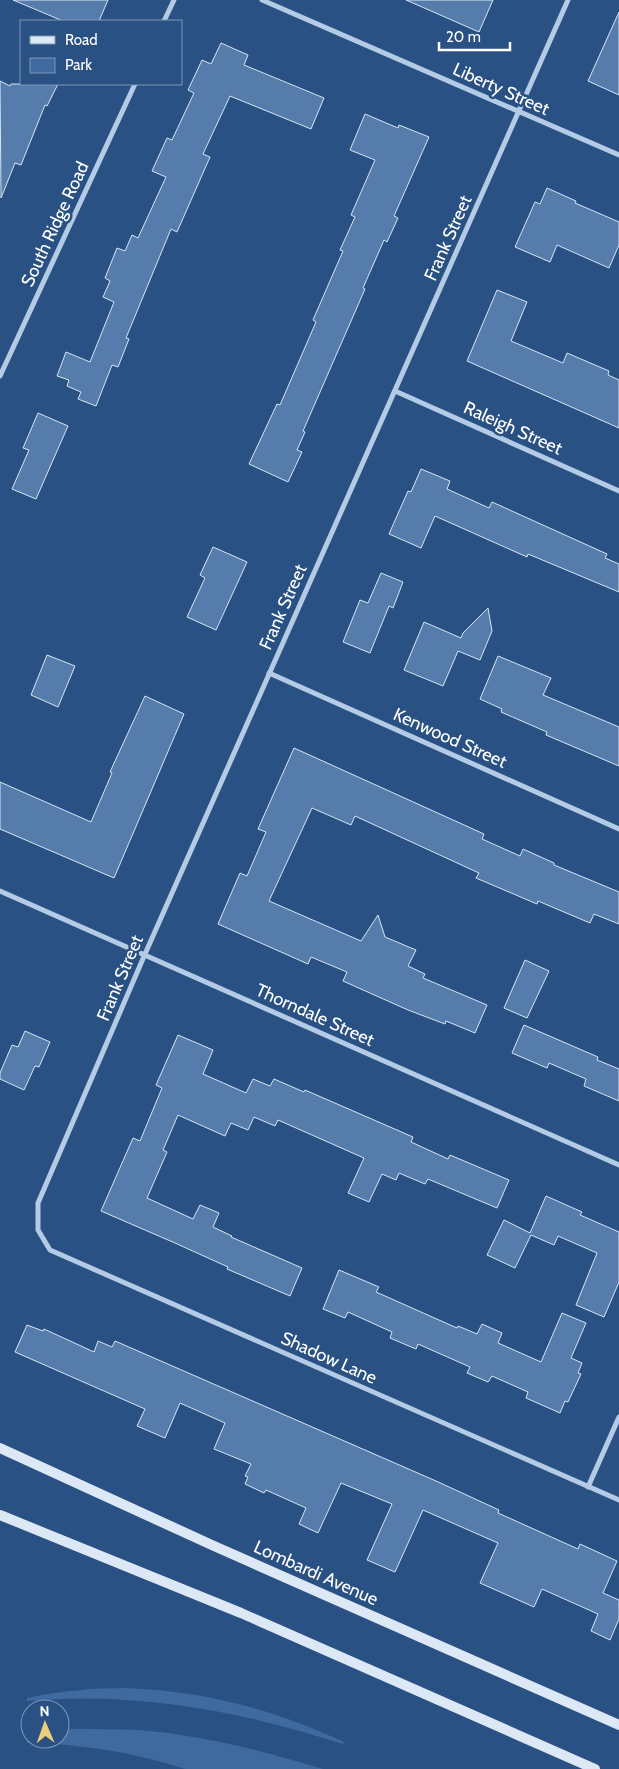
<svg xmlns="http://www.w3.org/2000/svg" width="619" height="1769" font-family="Cabin,sans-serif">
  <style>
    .green { fill: #3f6a9f }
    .building { fill: #567cac; stroke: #d7e5f5 }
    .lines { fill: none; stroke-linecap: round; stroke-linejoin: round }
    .minor { stroke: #b4cbe6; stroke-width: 5 }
    .secondary { stroke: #dde8f6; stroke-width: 10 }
    .labels { text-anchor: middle; stroke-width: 5; stroke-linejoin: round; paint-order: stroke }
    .street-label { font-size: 18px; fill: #fff; stroke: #2a5183 }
  </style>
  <rect width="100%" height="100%" fill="#2a5183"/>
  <g class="green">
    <path d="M126,1688c78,3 147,21 218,54l-1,2c-102,-33 -208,-53 -316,-43v-3c33,-7 66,-10 99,-10z"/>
    <path d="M71,1729c22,0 44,0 65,1 64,4 126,21 187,39h-138c-51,-17 -105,-25 -158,-26v-11h3v7h30v-9z"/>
  </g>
  <g class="building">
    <polygon points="13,0 108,0 99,21 63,21"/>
    <polygon points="406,0 493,0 479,32"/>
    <polygon points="619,12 619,95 588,81"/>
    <polygon points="221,43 248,55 244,65 324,98 311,129 230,96 203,154 210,157 177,232 171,229 126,338 129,339 118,367 112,365 96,406 78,399 81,392 67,386 69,380 57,376 66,352 90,362 114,302 103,297 110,281 105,278 117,248 125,251 132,235 138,238 166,177 152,171 167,138 172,140 194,93 188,90 202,60 211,64"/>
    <polygon points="0,81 10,86 11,84 58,84 47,106 45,105 21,165 15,163 1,198"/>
    <polygon points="365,114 398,128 399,125 429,137 394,216 398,218 387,242 384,240 363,288 365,289 303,431 305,432 297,450 302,452 288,482 249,464 277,404 280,405 316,322 313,320 343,251 340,250 355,217 351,215 375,160 350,150"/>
    <polygon points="547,188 576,201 575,203 619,222 619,245 609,268 557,245 550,262 515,247 535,202 540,204"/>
    <polygon points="497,290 527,302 511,341 563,363 567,353 609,371 608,375 619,380 619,428 467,361"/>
    <polygon points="38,413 68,426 36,499 12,489 29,450 23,448"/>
    <polygon points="421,469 450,481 447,489 489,508 492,502 607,554 605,558 619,564 619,592 528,554 527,557 435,516 421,548 389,534 408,491 411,492"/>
    <polygon points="213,547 247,562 216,630 187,617 205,578 200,575"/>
    <polygon points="381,573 403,582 393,608 389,606 370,653 343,642 360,600 368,603"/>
    <polygon points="488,608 492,631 480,660 458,651 443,686 404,670 424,622 461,638 463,633"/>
    <polygon points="47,655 75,666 58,707 31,695"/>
    <polygon points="498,656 551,678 543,695 619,727 619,766 546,735 547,732 501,712 502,709 480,699"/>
    <polygon points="145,696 184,714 114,878 0,829 0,782 91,822 112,773 110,772"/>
    <polygon points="294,748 484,834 482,839 520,856 523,849 554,863 554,865 619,892 619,924 594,914 590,923 538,901 537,904 476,878 479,873 355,816 351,825 312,808 269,901 361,941 378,915 385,937 416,950 408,966 425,974 423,978 487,1005 475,1033 446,1021 445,1024 408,1010 343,981 347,972 311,957 308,964 218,924 240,873 247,876 266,832 258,829"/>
    <polygon points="525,960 549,971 527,1018 504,1008"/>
    <polygon points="524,1025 598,1057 597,1060 619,1069 619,1101 584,1086 586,1079 549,1063 547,1068 512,1053"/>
    <polygon points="25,1031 50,1042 39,1067 35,1066 24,1090 0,1079 0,1073 12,1045 18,1047"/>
    <polygon points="178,1035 213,1050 203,1074 246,1093 253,1079 270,1086 274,1079 304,1092 305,1090 413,1137 411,1142 448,1159 450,1155 509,1180 497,1208 428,1179 425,1184 399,1173 396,1180 382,1174 369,1202 348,1193 364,1158 278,1120 275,1126 254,1117 248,1130 231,1123 225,1136 178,1115 163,1150 167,1152 147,1198 193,1219 200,1205 219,1213 213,1227 232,1236 231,1237 302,1268 290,1296 227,1269 228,1267 175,1243 101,1211 133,1138 140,1141 162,1088 156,1085"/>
    <polygon points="546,1196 582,1212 580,1215 619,1232 619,1282 604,1317 576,1305 597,1253 558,1236 554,1245 531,1235 515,1268 487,1255 504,1220 530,1233"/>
    <polygon points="339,1270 379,1287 376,1292 457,1328 458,1326 477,1334 482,1324 502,1333 498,1343 541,1362 562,1313 586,1323 571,1358 582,1363 578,1373 581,1374 568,1402 565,1401 560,1413 526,1398 528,1392 492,1376 488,1382 467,1373 470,1367 418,1344 416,1349 390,1338 392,1332 348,1312 345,1318 323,1309"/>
    <polygon points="27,1325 43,1331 44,1329 94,1352 98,1341 112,1347 115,1341 436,1481 499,1510 498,1513 578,1549 580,1544 617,1561 603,1593 619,1600 619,1619 610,1640 591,1631 598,1614 542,1589 534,1607 480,1583 498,1543 423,1510 395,1572 367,1560 392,1504 341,1483 318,1533 299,1524 306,1508 266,1490 264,1493 245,1484 248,1477 245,1476 251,1464 214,1449 225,1423 180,1403 165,1438 137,1426 145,1409 15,1352"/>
  </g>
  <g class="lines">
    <g class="minor">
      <polyline points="262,0 619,155"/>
      <polyline points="568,0 145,954 38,1203 38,1230 50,1250 619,1500"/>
      <polyline points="164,21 174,0"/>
      <polyline points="0,376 135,84"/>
      <polyline points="395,391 619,491"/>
      <polyline points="269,673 619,829"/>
      <polyline points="0,891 619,1165"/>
      <polyline points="588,1487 619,1417"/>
    </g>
    <g class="secondary">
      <polyline points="0,1448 214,1546 619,1725"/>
      <polyline points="0,1515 241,1613 595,1769"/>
    </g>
  </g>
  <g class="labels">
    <g class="street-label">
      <text transform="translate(501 89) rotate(24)" y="6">Liberty Street</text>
      <text transform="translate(55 224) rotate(-65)" y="6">South Ridge Road</text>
      <text transform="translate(448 238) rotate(-66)" y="6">Frank Street</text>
      <text transform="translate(513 428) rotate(24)" y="6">Raleigh Street</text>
      <text transform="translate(283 607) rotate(-66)" y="6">Frank Street</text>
      <text transform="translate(450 738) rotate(24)" y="6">Kenwood Street</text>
      <text transform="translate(120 978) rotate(-67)" y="6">Frank Street</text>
      <text transform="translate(315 1015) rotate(24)" y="6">Thorndale Street</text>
      <text transform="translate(329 1358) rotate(24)" y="6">Shadow Lane</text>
      <text transform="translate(316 1573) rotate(24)" y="6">Lombardi Avenue</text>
    </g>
  </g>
  <rect x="20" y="20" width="162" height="65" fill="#2a5183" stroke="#7f97b5"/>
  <rect x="30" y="36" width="25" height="8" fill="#dde8f6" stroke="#7f97b5"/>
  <text x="65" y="45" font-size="15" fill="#ffffff">Road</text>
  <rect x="30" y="58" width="25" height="15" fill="#3f6a9f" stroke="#7f97b5"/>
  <text x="65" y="70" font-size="15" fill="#ffffff">Park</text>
  <g transform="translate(45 1724) rotate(358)"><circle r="24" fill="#2a5183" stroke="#7f97b5"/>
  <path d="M0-4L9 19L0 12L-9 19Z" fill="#eccd7c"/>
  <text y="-8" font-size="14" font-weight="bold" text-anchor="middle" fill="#ffffff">N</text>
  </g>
  <path d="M439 42v8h71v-8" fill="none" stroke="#ffffff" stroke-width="2.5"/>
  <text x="446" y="42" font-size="15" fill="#ffffff" stroke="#2a5183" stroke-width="4" paint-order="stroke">20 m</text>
</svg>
